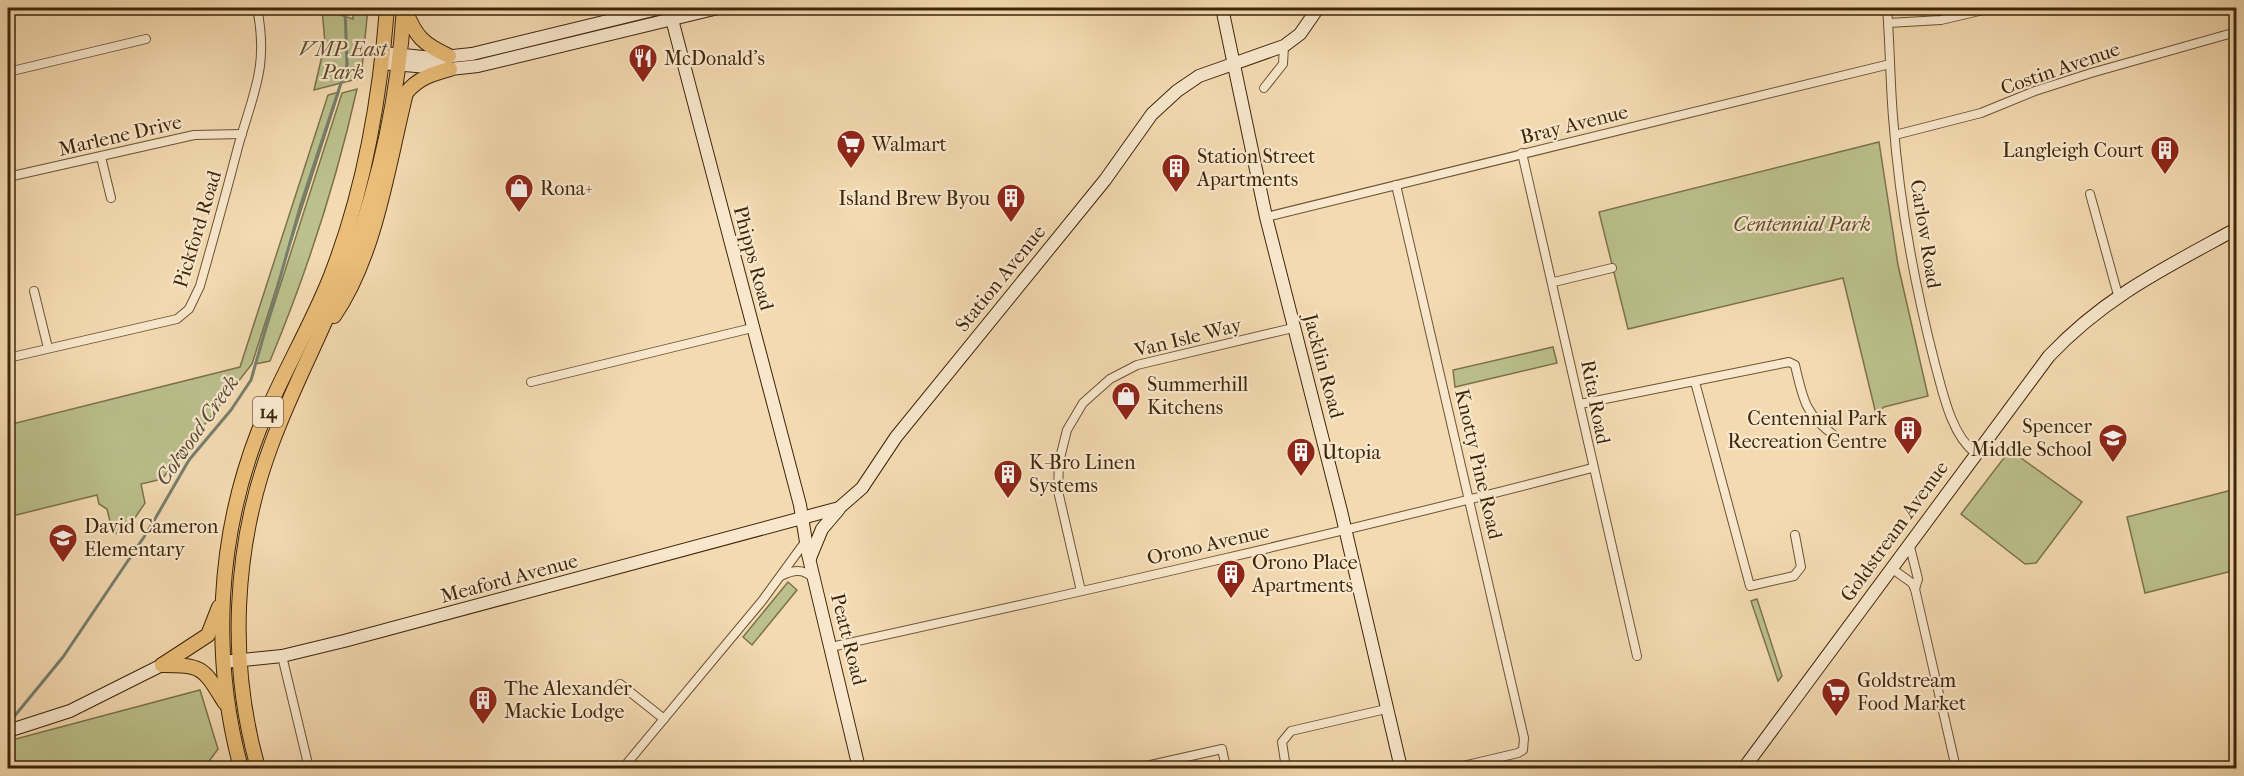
<svg xmlns="http://www.w3.org/2000/svg" width="2244" height="776" font-family="'IM FELL French Canon',serif">
  <style>
    .green { fill: #bbc08c; stroke: #7c734b; stroke-width: 1.5 }
    .lines { fill: none; stroke-linecap: round; stroke-linejoin: round }
    .stream { stroke: #767f6e; stroke-width: 3 }
    .street-casing { stroke: #6c5334; stroke-width: 10 }
    .secondary-casing { stroke: #3e260a; stroke-width: 14 }
    .primary-casing { stroke: #3e260a; stroke-width: 16 }
    .street { stroke: #f8e7cc; stroke-width: 8 }
    .secondary { stroke: #f8e7cc; stroke-width: 12 }
    .primary { stroke: #eabd78; stroke-width: 14 }
    .labels { text-anchor: middle; stroke-width: 4.5; stroke-linejoin: round; paint-order: stroke }
    .shield { fill: #f8e7cc; stroke: #766044; stroke-width: 1.5 }
    .shield-label { font-size: 18px; font-weight: bold; fill: #3e260a }
    .park-label { font-size: 20px; font-style: italic; fill: #5d4c2a; stroke: #f8e7cc }
    .poi-label { font-size: 20px; fill: #3e260a; stroke: #f8e7cc; text-anchor: start }
    .street-label { font-size: 20px; fill: #3e260a; stroke: #f8e7cc }
    .water-label { font-size: 21px; font-style: italic; fill: #564b34; stroke: #f8e7cc }
  </style>
  <rect width="100%" height="100%" fill="#f4dab1"/>
  <filter id="stains"><feTurbulence type="fractalNoise" baseFrequency=".00333" numOctaves="4"/><feColorMatrix values="0 0 0 0 .2 0 0 0 0 .09 0 0 0 0 .02 0 0 0 .5 -.17"/></filter>
  <radialGradient id="worn" r=".72"><stop offset=".6" stop-color="#630" stop-opacity="0"/><stop offset="1" stop-color="#630" stop-opacity=".3"/></radialGradient>
  <g class="green">
    <polygon points="353,8 368,8 361,78 314,90 325,43 322,9 353,19"/>
    <path d="M357,89c-21,94 -50,183 -87,272l-15,3 87,-271z"/>
    <polygon points="339,92 252,364 162,479 141,484 145,503 126,531 113,534 107,509 99,504 97,495 12,516 8,498 8,425 240,367 328,95"/>
    <polygon points="1879,142 1898,265 1928,396 1884,407 1876,414 1843,278 1628,329 1599,212"/>
    <polygon points="1553,347 1557,363 1455,387 1453,370"/>
    <polygon points="2010,450 2082,502 2036,563 2025,564 1961,514"/>
    <polygon points="2236,489 2236,570 2145,593 2127,517"/>
    <polygon points="788,582 797,590 752,645 743,637"/>
    <polygon points="1757,599 1782,676 1778,681 1751,601"/>
    <polygon points="200,690 218,749 204,768 8,768 8,741"/>
  </g>
  <g class="lines">
    <polyline class="stream" points="8,724 63,657 148,531 189,460 231,410 251,380 301,204 347,65 345,8"/>
    <g class="street-casing">
      <g id="street">
        <path d="M1887,8c3,36 3,72 6,109 6,83 21,166 42,247 8,29 16,70 40,89"/>
        <polyline points="1888,23 1941,20 1992,8"/>
        <polyline points="8,72 146,39"/>
        <polyline points="1264,88 1283,64 1284,46"/>
        <polyline points="1895,135 1981,113 2035,91 2091,73 2236,32"/>
        <polyline points="1522,153 1637,656"/>
        <polyline points="101,157 111,198"/>
        <polyline points="8,177 194,135 242,134"/>
        <polyline points="1396,185 1524,738 1523,750 1518,753 1454,768"/>
        <polyline points="2090,194 2118,295"/>
        <polyline points="1266,217 1890,64"/>
        <polyline points="1554,282 1612,268"/>
        <polyline points="34,291 48,348"/>
        <path d="M8,358l169,-39 12,-10 11,-23c13,-46 26,-92 38,-139 15,-54 31,-80 19,-139"/>
        <polyline points="531,382 752,328"/>
        <polyline points="1695,382 1750,586 1794,576 1801,567 1795,535"/>
        <path d="M1580,404l209,-42 6,3c8,34 10,50 40,71"/>
        <polyline points="1909,543 1918,579 1915,589"/>
        <polyline points="1891,568 1912,583 1915,589 1956,768"/>
        <path d="M781,576c12,-6 22,-8 32,2"/>
        <polyline points="1081,591 1058,491 1059,462 1067,430 1083,403 1110,379 1137,365 1293,328"/>
        <path d="M831,647c254,-56 509,-113 761,-179"/>
        <polyline points="282,656 309,768"/>
        <polyline points="620,684 664,719"/>
        <polyline points="623,768 762,601 805,542"/>
        <polyline points="1137,768 1222,749 1226,768"/>
        <polyline points="1286,768 1282,742 1291,731 1386,709"/>
      </g>
    </g>
    <g class="secondary-casing">
      <g id="secondary">
        <polyline points="669,8 800,505 808,554 859,768"/>
        <polyline points="1222,8 1266,217 1341,511 1401,768"/>
        <polyline points="383,53 433,58 472,54 661,8"/>
        <polyline points="382,63 450,69 478,66 718,8"/>
        <polyline points="810,558 822,529 839,509"/>
        <polyline points="223,662 282,656 344,641 839,508 862,488 896,437 1105,180 1152,114 1177,91 1199,76 1284,46 1300,34 1318,8"/>
        <polyline points="8,731 70,711 162,665"/>
        <path d="M1744,768l305,-412c57,-60 116,-88 187,-127"/>
      </g>
    </g>
    <g class="primary-casing">
      <g id="primary">
        <path d="M405,10c11,27 18,34 44,46"/>
        <path d="M334,316c42,-61 54,-151 72,-223 12,-15 26,-19 44,-24"/>
        <polyline points="162,665 208,635 219,607"/>
        <path d="M162,665c42,0 41,3 63,38"/>
        <path d="M241,768c-30,-111 -24,-231 18,-338 21,-52 50,-100 71,-152 34,-86 50,-179 57,-270"/>
        <path d="M258,768c-30,-105 -25,-222 14,-325 21,-57 50,-110 72,-166 34,-86 54,-178 60,-269"/>
      </g>
    </g>
    <use href="#street" class="street"/>
    <use href="#secondary" class="secondary"/>
    <use href="#primary" class="primary"/>
  </g>
  <defs>
    <g id="restaurant-pin" transform="scale(1.5)"><path d="M0 17L-7.5 6A9.5 9.5 0 1 1 7.5 6Z" fill="#8f2418" stroke="#f8e7cc"/><path d="M-5-6h1v4h1v-4h1v4h1v-4h1v5L-1.5 .5V6h-2V.5L-5-1ZM5-6V6H3V1.5H1.5Q1.5-4 5-6Z" fill="#fff"/></g>
    <g id="supermarket-pin" transform="scale(1.5)"><path d="M0 17L-7.5 6A9.5 9.5 0 1 1 7.5 6Z" fill="#8f2418" stroke="#f8e7cc"/><path d="M-6-5.5h2.5l.6 2H6L4.5 2H-2.5L-4.4-4H-6ZM-1.5 3.2a1.3 1.3 0 1 0 .1 0ZM3 3.2a1.3 1.3 0 1 0 .1 0Z" fill="#fff"/></g>
    <g id="building-pin" transform="scale(1.5)"><path d="M0 17L-7.5 6A9.5 9.5 0 1 1 7.5 6Z" fill="#8f2418" stroke="#f8e7cc"/><path d="M-4-6H4V6H1V3H-1V6H-4ZM-2.5-4.3h1.7v1.8h-1.7ZM.8-4.3h1.7v1.8H.8ZM-2.5-1h1.7V.8h-1.7ZM.8-1h1.7V.8H.8Z" fill="#fff"/></g>
    <g id="shop-pin" transform="scale(1.5)"><path d="M0 17L-7.5 6A9.5 9.5 0 1 1 7.5 6Z" fill="#8f2418" stroke="#f8e7cc"/><path d="M-5-2.5h2.3a2.7 3.5 0 0 1 5.4 0H5L5.5 6h-11ZM-1.5-2.5h3a1.5 2.3 0 0 0-3 0Z" fill="#fff"/></g>
    <g id="school-pin" transform="scale(1.5)"><path d="M0 17L-7.5 6A9.5 9.5 0 1 1 7.5 6Z" fill="#8f2418" stroke="#f8e7cc"/><path d="M0-5L7-2L0 1L-7-2ZM-4 1L0 2.5L4 1V4Q0 6-4 4Z" fill="#fff"/></g>
  </defs>
  <g fill-rule="evenodd">
    <use href="#restaurant-pin" x="643" y="58"/>
    <use href="#supermarket-pin" x="851" y="144"/>
    <use href="#building-pin" x="2165" y="150"/>
    <use href="#building-pin" x="1176" y="168"/>
    <use href="#shop-pin" x="519" y="188"/>
    <use href="#building-pin" x="1011" y="198"/>
    <use href="#shop-pin" x="1126" y="396"/>
    <use href="#building-pin" x="1908" y="430"/>
    <use href="#school-pin" x="2113" y="438"/>
    <use href="#building-pin" x="1301" y="452"/>
    <use href="#building-pin" x="1008" y="474"/>
    <use href="#school-pin" x="63" y="538"/>
    <use href="#building-pin" x="1231" y="574"/>
    <use href="#supermarket-pin" x="1836" y="692"/>
    <use href="#building-pin" x="483" y="700"/>
  </g>
  <g class="labels">
    <rect class="shield" x="253" y="397" width="30" height="30" rx="4.5"/>
    <g class="shield-label">
      <text x="268" y="418">14</text>
    </g>
    <g class="park-label">
      <text x="343" y="56">VMP East<tspan x="343" dy="23">Park</tspan></text>
      <text x="1802" y="231">Centennial Park</text>
    </g>
    <g class="poi-label">
      <text x="664" y="65">McDonald's</text>
      <text x="872" y="151">Walmart</text>
      <text x="2144" y="157" text-anchor="end">Langleigh Court</text>
      <text x="1197" y="163">Station Street<tspan x="1197" dy="23">Apartments</tspan></text>
      <text x="540" y="195">Rona+</text>
      <text x="990" y="205" text-anchor="end">Island Brew Byou</text>
      <text x="1147" y="391">Summerhill<tspan x="1147" dy="23">Kitchens</tspan></text>
      <text x="1887" y="425" text-anchor="end">Centennial Park<tspan x="1887" dy="23">Recreation Centre</tspan></text>
      <text x="2092" y="433" text-anchor="end">Spencer<tspan x="2092" dy="23">Middle School</tspan></text>
      <text x="1322" y="459">Utopia</text>
      <text x="1029" y="469">K-Bro Linen<tspan x="1029" dy="23">Systems</tspan></text>
      <text x="84" y="533">David Cameron<tspan x="84" dy="23">Elementary</tspan></text>
      <text x="1252" y="569">Orono Place<tspan x="1252" dy="23">Apartments</tspan></text>
      <text x="1857" y="687">Goldstream<tspan x="1857" dy="23">Food Market</tspan></text>
      <text x="504" y="695">The Alexander<tspan x="504" dy="23">Mackie Lodge</tspan></text>
    </g>
    <g class="street-label">
      <text transform="translate(2060 68) rotate(-19)" y="7">Costin Avenue</text>
      <text transform="translate(1574 124) rotate(-14)" y="7">Bray Avenue</text>
      <text transform="translate(120 135) rotate(-13)" y="7">Marlene Drive</text>
      <text transform="translate(197 229) rotate(-73)" y="7">Pickford Road</text>
      <text transform="translate(1926 234) rotate(81)" y="7">Carlow Road</text>
      <text transform="translate(754 258) rotate(75)" y="7">Phipps Road</text>
      <text transform="translate(1000 278) rotate(-51)" y="7">Station Avenue</text>
      <text transform="translate(1188 337) rotate(-14)" y="7">Van Isle Way</text>
      <text transform="translate(1324 366) rotate(75)" y="7">Jacklin Road</text>
      <text transform="translate(1596 402) rotate(79)" y="7">Rita Road</text>
      <text transform="translate(1479 464) rotate(77)" y="7">Knotty Pine Road</text>
      <text transform="translate(1894 531) rotate(-54)" y="7">Goldstream Avenue</text>
      <text transform="translate(1208 544) rotate(-13)" y="7">Orono Avenue</text>
      <text transform="translate(509 578) rotate(-15)" y="7">Meaford Avenue</text>
      <text transform="translate(849 639) rotate(76)" y="7">Peatt Road</text>
    </g>
    <g class="water-label">
      <text transform="translate(197 430) rotate(-55)" y="7">Colwood Creek</text>
    </g>
  </g>
  <rect width="2244" height="776" fill="none" stroke="#f4dab1" stroke-width="30"/>
  <rect x="9" y="9" width="2226" height="758" fill="none" stroke="#3e260a" stroke-width="3"/>
  <rect x="15" y="15" width="2214" height="746" fill="none" stroke="#3e260a" stroke-width="1.5"/>
  <rect width="100%" height="100%" filter="url(#stains)"/>
  <rect width="100%" height="100%" fill="url(#worn)"/>
</svg>
